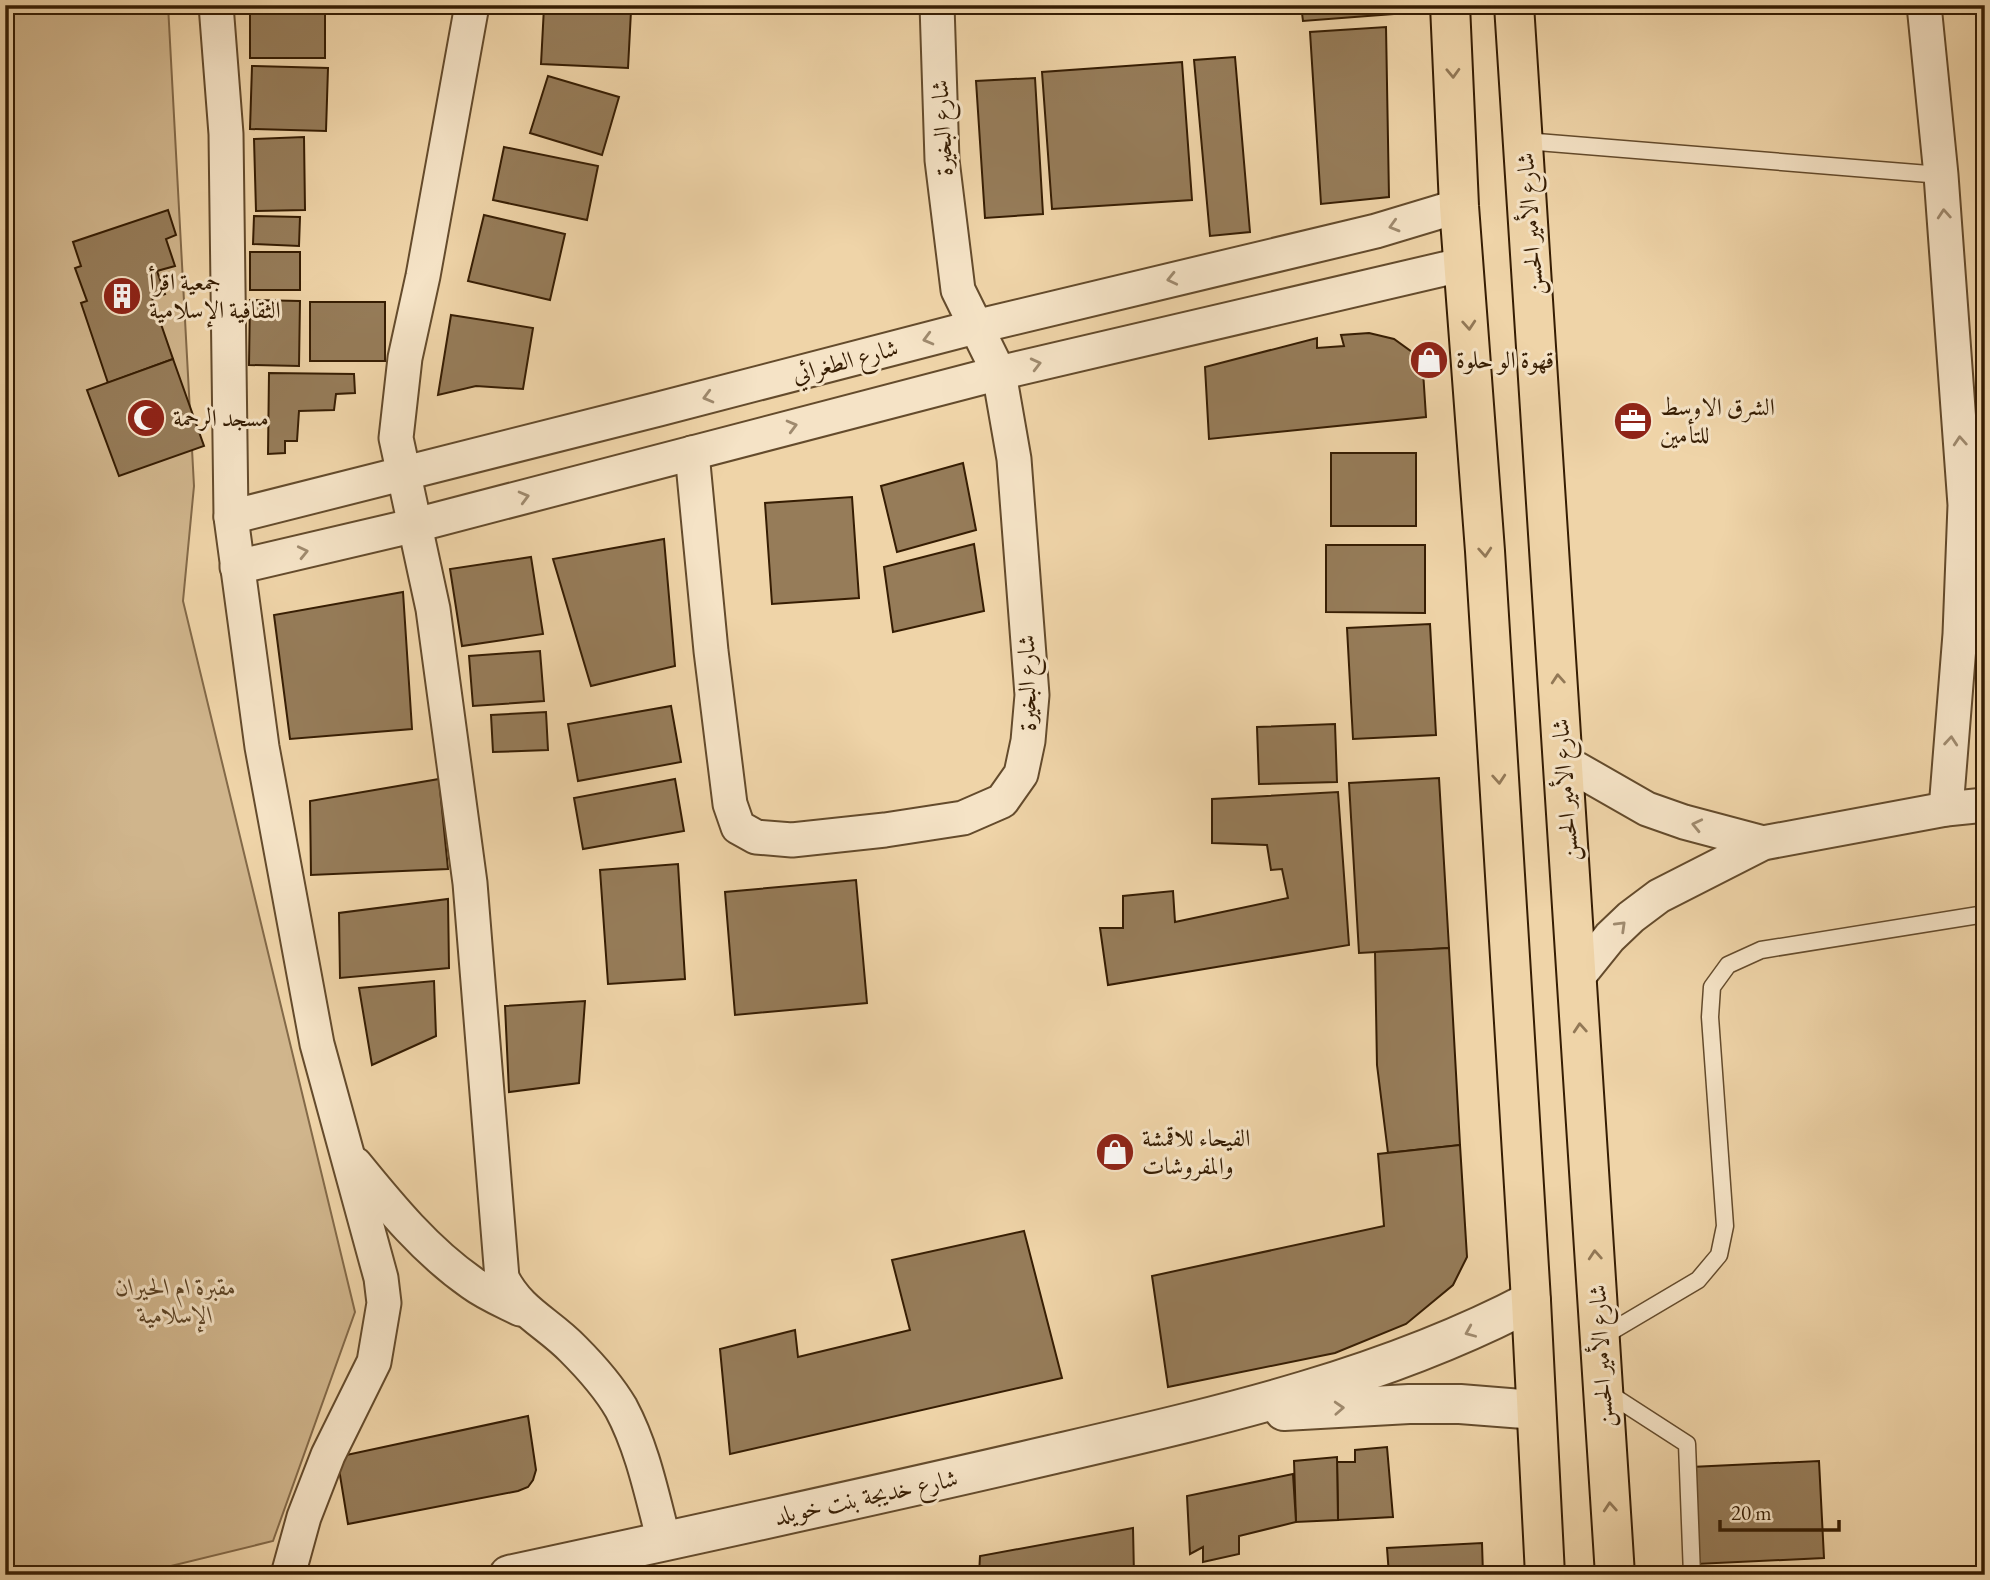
<svg xmlns="http://www.w3.org/2000/svg" width="1990" height="1580" font-family="'EB Garamond',Amiri,serif">
  <style>
    .green { fill: #d0b58c; stroke: #836948; stroke-width: 2 }
    .building { fill: #967c59; stroke: #361d03; stroke-width: 2 }
    .lines { fill: none; stroke-linecap: round; stroke-linejoin: round }
    .service-casing { stroke: #644b2c; stroke-width: 19 }
    .minor-casing { stroke: #644b2c; stroke-width: 37 }
    .tertiary-casing { stroke: #644b2c; stroke-width: 42 }
    .trunk-casing { stroke: #361d03; stroke-width: 42 }
    .service { stroke: #f5e3c6; stroke-width: 16 }
    .minor { stroke: #f5e3c6; stroke-width: 33 }
    .tertiary { stroke: #f5e3c6; stroke-width: 38 }
    .trunk { stroke: #efd4a8; stroke-width: 38 }
    .oneway { stroke: #927856 }
    .oneway2 { stroke: #9f8a6e }
    .labels { text-anchor: middle; stroke-width: 6; stroke-linejoin: round; paint-order: stroke }
    .street-label { font-size: 24px; fill: #361d03; stroke: #f5e3c6 }
    .poi-label { font-size: 24px; fill: #361d03; stroke: #f5e3c6; text-anchor: start }
    .park-label { font-size: 24px; font-style: italic; fill: #5c4325; stroke: #f5e3c6 }
  </style>
  <rect width="100%" height="100%" fill="#efd4a8"/>
  <filter id="stains"><feTurbulence type="fractalNoise" baseFrequency=".00286" numOctaves="4"/><feColorMatrix values="0 0 0 0 .2 0 0 0 0 .09 0 0 0 0 .02 0 0 0 .5 -.17"/></filter>
  <radialGradient id="worn" r=".72"><stop offset=".6" stop-color="#630" stop-opacity="0"/><stop offset="1" stop-color="#630" stop-opacity=".3"/></radialGradient>
  <polygon class="green" points="5,5 168,5 194,486 183,601 355,1312 273,1541 134,1575 5,1575"/>
  <g class="building">
    <rect x="250" y="5" width="75" height="53"/>
    <polygon points="1301,5 1392,5 1393,14 1303,21"/>
    <polygon points="544,7 631,11 628,68 541,64"/>
    <polygon points="1386,27 1389,197 1321,204 1310,32"/>
    <polygon points="1235,57 1250,232 1210,236 1194,60"/>
    <polygon points="1182,62 1192,200 1052,209 1042,72"/>
    <polygon points="252,66 328,68 326,131 250,129"/>
    <polygon points="548,76 619,97 602,155 530,133"/>
    <polygon points="1035,78 1043,214 985,218 976,81"/>
    <polygon points="304,137 305,210 256,211 254,139"/>
    <polygon points="504,147 598,166 587,220 493,200"/>
    <polygon points="168,210 176,235 166,239 175,266 157,271 165,294 152,298 173,359 108,383 81,303 87,301 75,268 81,266 73,242"/>
    <polygon points="484,215 565,234 550,300 468,281"/>
    <polygon points="254,216 300,217 299,246 253,244"/>
    <rect x="250" y="252" width="50" height="38"/>
    <polygon points="250,300 300,301 299,366 249,365"/>
    <rect x="310" y="302" width="75" height="59"/>
    <polygon points="451,315 533,328 523,389 476,386 438,395"/>
    <polygon points="1369,333 1394,339 1412,352 1423,371 1426,417 1209,439 1205,367 1317,338 1317,348 1344,346 1341,335"/>
    <polygon points="173,359 204,446 119,476 87,390"/>
    <polygon points="269,373 354,374 355,393 336,394 334,410 299,411 297,441 285,441 285,453 268,454"/>
    <rect x="1331" y="453" width="85" height="73"/>
    <polygon points="963,463 976,530 897,552 881,486"/>
    <polygon points="852,497 859,598 772,604 765,503"/>
    <polygon points="664,539 675,666 591,686 553,559"/>
    <polygon points="974,544 984,611 893,632 884,567"/>
    <polygon points="1326,545 1425,545 1425,613 1326,612"/>
    <polygon points="531,557 543,634 462,646 450,569"/>
    <polygon points="403,592 412,729 290,739 274,615"/>
    <polygon points="1430,624 1436,735 1353,739 1347,628"/>
    <polygon points="540,651 544,701 473,706 469,656"/>
    <polygon points="671,706 681,762 578,781 568,724"/>
    <polygon points="546,712 548,750 493,752 491,715"/>
    <polygon points="1335,724 1337,782 1259,784 1257,727"/>
    <polygon points="1439,778 1449,948 1359,953 1349,783"/>
    <polygon points="439,779 448,869 311,875 310,801"/>
    <polygon points="675,779 684,831 583,849 574,798"/>
    <polygon points="1338,792 1349,945 1108,985 1100,928 1123,928 1123,896 1173,891 1175,922 1288,898 1282,869 1271,870 1267,845 1212,843 1212,799"/>
    <polygon points="678,864 685,979 608,984 600,870"/>
    <polygon points="856,880 867,1003 735,1015 725,892"/>
    <polygon points="448,899 449,968 340,978 339,913"/>
    <polygon points="1449,948 1460,1145 1388,1153 1377,1065 1375,952"/>
    <polygon points="434,981 436,1036 372,1065 359,988"/>
    <polygon points="585,1001 579,1083 509,1092 505,1006"/>
    <polygon points="1460,1145 1467,1257 1453,1285 1406,1324 1335,1353 1168,1387 1152,1276 1384,1226 1378,1154"/>
    <polygon points="1024,1231 1062,1378 730,1454 720,1349 795,1330 798,1357 910,1330 892,1260"/>
    <polygon points="528,1416 536,1470 533,1480 528,1487 518,1491 348,1524 337,1457"/>
    <polygon points="1387,1447 1393,1517 1338,1520 1337,1462 1355,1462 1355,1450"/>
    <polygon points="1337,1457 1338,1520 1296,1522 1294,1461"/>
    <polygon points="1819,1461 1824,1558 1696,1564 1691,1467"/>
    <polygon points="1293,1474 1296,1522 1239,1536 1239,1554 1203,1562 1203,1547 1190,1554 1187,1496"/>
    <polygon points="1133,1528 1134,1575 979,1575 980,1556"/>
    <polygon points="1482,1543 1483,1575 1389,1575 1387,1548"/>
    <polygon points="943,1568 943,1575 910,1575"/>
  </g>
  <g class="lines">
    <g class="service-casing">
      <g id="service">
        <polyline points="1525,141 1941,175"/>
        <polyline points="1600,1338 1698,1280 1719,1255 1725,1226 1710,1017 1712,987 1728,965 1761,950 1985,914"/>
        <polyline points="1605,1391 1687,1444 1692,1575"/>
      </g>
    </g>
    <g class="minor-casing">
      <g id="minor">
        <polyline points="216,5 226,134 231,517 262,747 317,1044 381,1278 384,1303 374,1362 328,1455 304,1517 288,1575"/>
        <path d="M472,5l-49,271 -18,82 -9,80 37,171 37,274 32,395c17,34 46,45 71,71 18,18 35,37 48,59 22,41 31,88 43,133"/>
        <polyline points="1924,5 1941,175 1965,505 1960,634 1946,809"/>
        <polyline points="692,453 711,651 730,804 738,827 756,837 792,840 885,830 963,818 1002,801 1021,774 1028,741 1032,695 1014,459 999,373 958,290 942,160 937,5"/>
        <polyline points="231,517 659,409 975,327 1376,231 1459,206"/>
        <polyline points="237,567 416,525 999,373 1465,264"/>
        <polyline points="1563,761 1647,809 1684,822 1763,843"/>
        <polyline points="1577,978 1610,937 1631,917 1659,896 1763,843 1946,809 1985,805"/>
        <path d="M355,1164c35,43 71,87 117,119 15,11 32,18 48,26"/>
      </g>
    </g>
    <g class="tertiary-casing">
      <g id="tertiary">
        <polyline points="1284,1411 1409,1404 1460,1404 1536,1410"/>
        <path d="M509,1575c181,-39 361,-78 541,-120 164,-38 331,-75 481,-154"/>
      </g>
    </g>
    <g class="trunk-casing">
      <g id="trunk">
        <polyline points="1450,5 1459,206 1485,551 1508,924 1531,1301 1545,1575"/>
        <polyline points="1514,5 1615,1575"/>
      </g>
    </g>
    <use href="#service" class="service"/>
    <use href="#minor" class="minor"/>
    <use href="#tertiary" class="tertiary"/>
    <use href="#trunk" class="trunk"/>
  </g>
  <defs><path id="oneway-chevron" d="M-2-3.5L2.5 0L-2 3.5" fill="none" stroke-width="1.6" stroke-linecap="round" stroke-linejoin="round" transform="scale(1.75)"/></defs>
  <g class="oneway">
    <use href="#oneway-chevron" transform="translate(1453 73) rotate(88)"/>
    <use href="#oneway-chevron" transform="translate(1469 325) rotate(86)"/>
    <use href="#oneway-chevron" transform="translate(1485 552) rotate(86)"/>
    <use href="#oneway-chevron" transform="translate(1558 679) rotate(-94)"/>
    <use href="#oneway-chevron" transform="translate(1499 779) rotate(86)"/>
    <use href="#oneway-chevron" transform="translate(1580 1028) rotate(-94)"/>
    <use href="#oneway-chevron" transform="translate(1595 1255) rotate(-94)"/>
    <use href="#oneway-chevron" transform="translate(1610 1507) rotate(-94)"/>
  </g>
  <g class="oneway2">
    <use href="#oneway-chevron" transform="translate(1944 214) rotate(-94)"/>
    <use href="#oneway-chevron" transform="translate(1394 226) rotate(164)"/>
    <use href="#oneway-chevron" transform="translate(1172 279) rotate(167)"/>
    <use href="#oneway-chevron" transform="translate(928 339) rotate(165)"/>
    <use href="#oneway-chevron" transform="translate(1036 364) rotate(-14)"/>
    <use href="#oneway-chevron" transform="translate(708 397) rotate(165)"/>
    <use href="#oneway-chevron" transform="translate(792 426) rotate(-15)"/>
    <use href="#oneway-chevron" transform="translate(1960 441) rotate(-94)"/>
    <use href="#oneway-chevron" transform="translate(524 497) rotate(-15)"/>
    <use href="#oneway-chevron" transform="translate(303 552) rotate(-13)"/>
    <use href="#oneway-chevron" transform="translate(1951 741) rotate(-85)"/>
    <use href="#oneway-chevron" transform="translate(1697 825) rotate(-167)"/>
    <use href="#oneway-chevron" transform="translate(1621 926) rotate(-44)"/>
    <use href="#oneway-chevron" transform="translate(1470 1332) rotate(157)"/>
    <use href="#oneway-chevron" transform="translate(1339 1408) rotate(-3)"/>
  </g>
  <defs>
    <g id="building-disc" transform="scale(2.0125)"><circle r="9.5" fill="#8f2418" stroke="#f5e3c6"/><path d="M-4-6H4V6H1V3H-1V6H-4ZM-2.5-4.3h1.7v1.8h-1.7ZM.8-4.3h1.7v1.8H.8ZM-2.5-1h1.7V.8h-1.7ZM.8-1h1.7V.8H.8Z" fill="#fff"/></g>
    <g id="shop-disc" transform="scale(2.0125)"><circle r="9.5" fill="#8f2418" stroke="#f5e3c6"/><path d="M-5-2.5h2.3a2.7 3.5 0 0 1 5.4 0H5L5.5 6h-11ZM-1.5-2.5h3a1.5 2.3 0 0 0-3 0Z" fill="#fff"/></g>
    <g id="mosque-disc" transform="scale(2.0125)"><circle r="9.5" fill="#8f2418" stroke="#f5e3c6"/><path d="M3.5-4.9A6 6 0 1 0 3.5 4.9A5 5 0 1 1 3.5-4.9Z" fill="#fff"/></g>
    <g id="office-disc" transform="scale(2.0125)"><circle r="9.5" fill="#8f2418" stroke="#f5e3c6"/><path d="M-6-3h4V-5.5h4V-3h4V5H-6ZM-1-4.5V-3h2v-1.5ZM-6 0V1H6V0Z" fill="#fff"/></g>
  </defs>
  <g fill-rule="evenodd">
    <use href="#building-disc" x="122" y="296"/>
    <use href="#shop-disc" x="1429" y="360"/>
    <use href="#mosque-disc" x="146" y="418"/>
    <use href="#office-disc" x="1633" y="421"/>
    <use href="#shop-disc" x="1115" y="1152"/>
  </g>
  <g class="labels">
    <g class="street-label">
      <text transform="translate(942 128) rotate(-93)" y="8">شارع البخيرة</text>
      <text transform="translate(1530 224) rotate(-94)" y="8">شارع الأمير الحسن</text>
      <text transform="translate(845 361) rotate(-15)" y="8">شارع الطغرائي</text>
      <text transform="translate(1027 683) rotate(-91)" y="8">شارع البخيرة</text>
      <text transform="translate(1565 790) rotate(-94)" y="8">شارع الأمير الحسن</text>
      <text transform="translate(1601 1356) rotate(-93)" y="8">شارع الأمير الحسن</text>
      <text transform="translate(866 1497) rotate(-12)" y="8">شارع خديجة بنت خويلد</text>
    </g>
    <g class="poi-label">
      <text x="149" y="290">جمعية اقرأ<tspan x="149" dy="28">الثقافية الإسلامية</tspan></text>
      <text x="1456" y="368">قهوة الو حلوة</text>
      <text x="1660" y="415">الشرق الاوسط<tspan x="1660" dy="28">للتأمين</tspan></text>
      <text x="173" y="426">مسجد الرحمة</text>
      <text x="1142" y="1146">الفيحاء للاقمشة<tspan x="1142" dy="28">والمفروشات</tspan></text>
    </g>
    <g class="park-label">
      <text x="176" y="1295">مقبرة ام الحيران<tspan x="176" dy="28">الإسلامية</tspan></text>
    </g>
  </g>
  <rect width="1990" height="1580" fill="none" stroke="#efd4a8" stroke-width="28"/>
  <rect x="7" y="7" width="1976" height="1566" fill="none" stroke="#361d03" stroke-width="3.5"/>
  <rect x="14" y="14" width="1962" height="1552" fill="none" stroke="#361d03" stroke-width="2"/>
  <path d="M1720 1520v10h119v-10" fill="none" stroke="#361d03" stroke-width="3.5"/>
  <text x="1731" y="1520" font-size="21" fill="#361d03" stroke="#f5e3c6" stroke-width="5" paint-order="stroke">20 m</text>
  <rect width="100%" height="100%" filter="url(#stains)"/>
  <rect width="100%" height="100%" fill="url(#worn)"/>
</svg>
